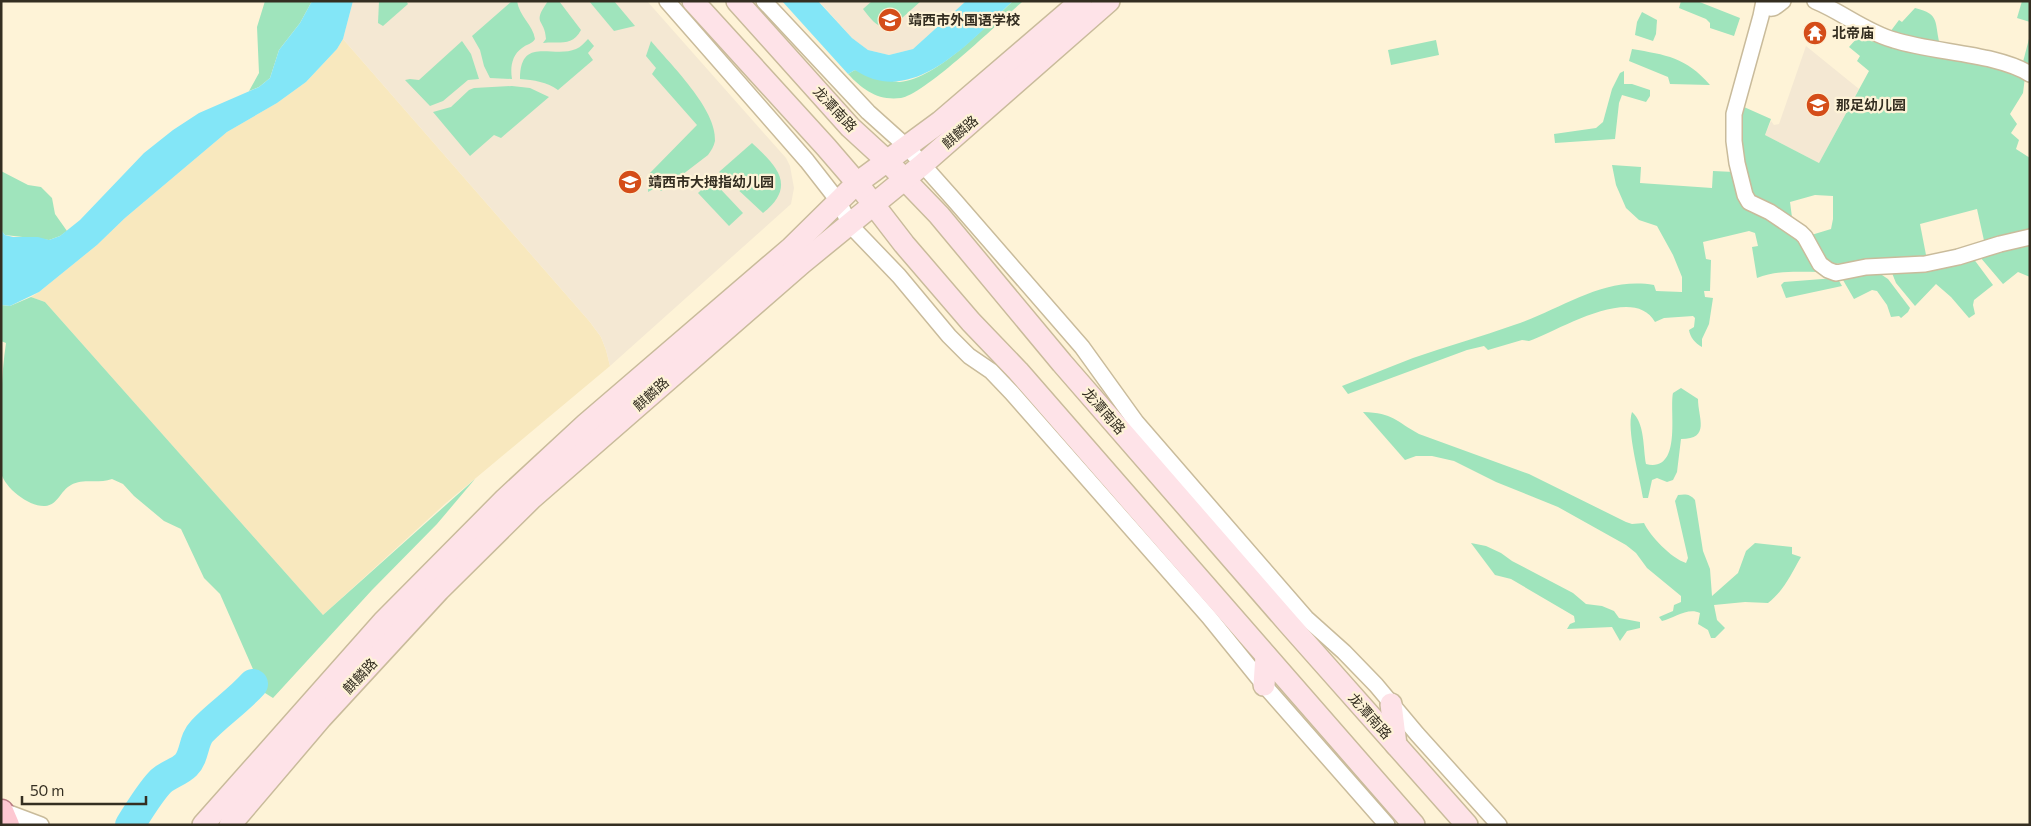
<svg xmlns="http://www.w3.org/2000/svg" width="2031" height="826" font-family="Commissioner,'Noto Sans SC',sans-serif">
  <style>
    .built { fill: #f8e8be }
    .education { fill: #f4e8d3 }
    .green { fill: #9fe4bc }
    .water { fill: #83e6f7 }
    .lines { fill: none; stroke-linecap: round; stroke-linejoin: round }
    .river { stroke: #83e6f7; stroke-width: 30 }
    .minor-casing { stroke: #c9bb9b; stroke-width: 18 }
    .secondary-casing { stroke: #c9bb9b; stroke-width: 24 }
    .primary-casing { stroke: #b67a81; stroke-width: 25 }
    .minor { stroke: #fff; stroke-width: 15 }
    .secondary { stroke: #fee3e8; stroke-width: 21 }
    .primary { stroke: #fdc8d2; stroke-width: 22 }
    .labels { text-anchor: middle; stroke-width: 4.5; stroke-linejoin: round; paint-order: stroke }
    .poi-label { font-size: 14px; font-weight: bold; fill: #342e21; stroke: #fef3d7; text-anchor: start }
    .street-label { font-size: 14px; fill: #342e21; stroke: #fef3d7 }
  </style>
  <rect width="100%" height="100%" fill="#fef3d7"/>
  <polygon class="built" points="343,39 590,322 601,337 606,350 610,366 446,503 323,615 45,302 31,297 39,292 97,245 125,218 227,132 277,103 306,82 337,49"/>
  <g class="education">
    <polygon points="353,1 647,1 786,158 790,166 794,188 791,204 610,366 606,350 601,337 590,322 343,39"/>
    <polygon points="819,1 966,1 913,49 889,55 868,50 852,38"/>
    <polygon points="1806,46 1859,89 1819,163 1765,135 1771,121 1774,125 1779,124"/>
  </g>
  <g class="green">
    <polygon points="265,1 312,1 300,23 279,50 270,78 259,87 249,91 259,73 257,27"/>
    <polygon points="379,1 406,1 408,4 383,26 378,23"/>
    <path d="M512,1h5c2,15 16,24 18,38 -3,5 -8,5 -13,9 -10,7 -12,19 -10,31l-22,-1 -6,-12 -4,-16 -8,-14z"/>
    <path d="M548,1h11l22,29c-9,17 -22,11 -38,13l3,-4c-1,-21 -15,-14 2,-38z"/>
    <polygon points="589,1 614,1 635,26 614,31"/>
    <path d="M872,1h49l-28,25c-15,5 -21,-6 -30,-17z"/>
    <path d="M1013,1h10c-22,20 -99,94 -122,97 -23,3 -38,-8 -53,-24l7,-4c10,3 37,12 45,12 38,-4 86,-56 113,-81z"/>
    <polygon points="1681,1 1697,1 1740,18 1734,36 1710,28 1710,23 1706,19 1679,8"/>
    <polygon points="2022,1 2030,1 2030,22 2017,18"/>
    <path d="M1915,8c26,6 19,15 25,37l-50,-13 9,-12 3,2z"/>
    <polygon points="1642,12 1657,20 1656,34 1653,41 1635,35 1637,22"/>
    <polygon points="1842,22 1993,65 2025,77 2023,93 2010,114 2017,124 2011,133 2019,140 2016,149 2030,158 2030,233 1985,245 1977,209 1920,224 1927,260 1829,264 1808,236 1831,229 1833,219 1833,196 1815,195 1790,202 1793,225 1758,202 1748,191 1737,127 1744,107 1771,119 1765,135 1819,163 1869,71 1857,61 1860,56 1849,47 1857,38"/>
    <polygon points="2030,35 2030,69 2023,62"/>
    <path d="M588,39l6,7 -6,7 5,7 -35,30c-11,-8 -24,-10 -38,-11 0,-44 33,-20 56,-30 5,-2 8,-6 12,-10z"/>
    <polygon points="1436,40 1439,55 1391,65 1388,50"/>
    <polygon points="462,41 471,54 479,79 468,80 443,101 430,106 405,80 410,79 419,80"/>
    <path d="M651,41c19,23 66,68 64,100 -1,5 -4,10 -7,14l-47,36 -4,-4 -9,5 1,-18 48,-49 -45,-51 4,-6 -10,-12z"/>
    <path d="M1632,49c34,6 54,8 78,36l-40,-1 -2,-7 -39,-16z"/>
    <polygon points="1624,71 1624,84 1632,84 1650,90 1650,96 1646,102 1622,95 1619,103 1615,139 1555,143 1554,134 1596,128 1603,122 1612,89 1620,73"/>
    <polygon points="512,86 530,88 549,97 501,138 494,135 470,156 433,112 451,107 469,90 474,88"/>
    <path d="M752,143c25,23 45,43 11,70l-44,-41z"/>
    <path d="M1612,165l29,2 -1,16 72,5 1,-17 21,1 2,10 62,53 22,37c-21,0 -44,-2 -63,6l-5,-31 6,-1 -3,-13 -6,-2 -46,11 3,17 5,1 -1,31h-6l1,6 8,1 -4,26 -7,15v8c-7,-4 -12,-10 -13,-17l5,-3 1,-9 -2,-2 -29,2 -9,4c-22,-39 -97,9 -126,19l-7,-1 -34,10 -4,-4 -17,4 -119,44 -6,-8c24,-9 47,-19 71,-28 34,-12 68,-21 101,-33 47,-15 88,-49 140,-40l2,6 26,1v-15l-9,-22 -16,-29 -18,-6 -13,-12 -10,-23z"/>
    <polygon points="1,171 28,185 41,187 52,198 55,214 67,231 60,236 49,240 5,235 1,230"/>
    <polygon points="712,180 743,213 729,226 698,193"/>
    <polygon points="2030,241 2030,277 2018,272 2003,284 1980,257"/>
    <polygon points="1973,258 1993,285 1974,300 1973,305 1975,314 1969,318 1951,297 1936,284 1915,306 1896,283 1892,273"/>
    <polygon points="1879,273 1888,279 1910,308 1908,312 1901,318 1899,316 1891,317 1887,305 1877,291 1872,290 1854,299 1843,280 1843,277"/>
    <polygon points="1835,278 1838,279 1842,286 1786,298 1781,285 1784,282"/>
    <path d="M31,297l14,5 278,313 152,-136 -38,45 -65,66 -99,108 -8,-5 -5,-8 -40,-91 -16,-16 -23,-49 -17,-8 -30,-25 -11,-12 -11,-5c-14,5 -29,-1 -41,6 -11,6 -13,20 -26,21 -16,1 -40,-18 -44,-33 -1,-8 0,-22 0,-31 0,-33 0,-66 5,-99l-5,-2v-36l9,1z"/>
    <path d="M1681,388l17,11c0,19 13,40 -17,40l-4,33 -4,8 -6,2 -10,-4 -5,2 -4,18h-5c-3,-20 -17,-69 -11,-86 13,11 11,36 14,52 37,9 23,-54 27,-71z"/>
    <path d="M1363,412c31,1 32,9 56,22l110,40 97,48 6,2 12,-1c6,13 27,35 42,40l2,-5 -13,-57 3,-6c8,-1 12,-1 17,5l8,51 7,18 2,27 26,-23 8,-22 9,-8 37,4v7l9,3c-10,17 -17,34 -33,46l-23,-1 -31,3 3,15 8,8 -10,10h-4l-3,-8 -10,-6 2,-11c-12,-6 -26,5 -38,8l-3,-4 14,-6 1,-6 7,-3v-6l-34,-28 -11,-15 -10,-8 -68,-38 -62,-25 -42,-21 -22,-5h-16l-11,4z"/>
    <polygon points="1471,543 1486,546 1501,553 1512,561 1573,593 1586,604 1602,606 1614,611 1619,618 1640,622 1640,628 1627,631 1620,641 1612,627 1567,629 1570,624 1575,622 1574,616 1511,579 1495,575"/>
  </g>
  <g class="water">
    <polygon points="312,1 353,1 343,39 337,49 306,82 277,103 227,132 125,218 97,245 39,292 10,306 1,305 1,230 5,235 13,237 38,237 49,240 60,236 80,220 144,153 173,130 199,113 259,87 270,78 279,50 300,23"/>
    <path d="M782,1h36l34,37 16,12 21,5 24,-6 53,-48h47c-39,36 -99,109 -158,69l-7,4z"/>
  </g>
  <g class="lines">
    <path class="river" d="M130,825c8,-13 21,-34 31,-44 8,-7 18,-9 25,-16 9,-9 7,-25 16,-34 16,-17 36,-30 51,-47"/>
    <g class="minor-casing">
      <g id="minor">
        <polyline points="667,1 807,161 839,202 850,225 899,276 949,336 969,356 991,371 1012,393 1209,617 1264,685 1387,825"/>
        <polyline points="764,1 868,112 907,147 955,201 1082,347 1136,422 1306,618 1344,652 1376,685 1417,734 1499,825"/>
        <polyline points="1764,1 1761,16 1734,114 1734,141 1737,163 1745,195 1749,202 1770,212 1801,233 1805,237 1820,264 1828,270 1836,273 1866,267 1925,264 1958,257 2000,244 2030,237"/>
        <path d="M1815,1c27,11 51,31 79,39 40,13 102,13 136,34"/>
        <path d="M1764,6c9,5 11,1 19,-5"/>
        <polyline points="1,810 41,825"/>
      </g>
    </g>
    <g class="secondary-casing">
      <g id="secondary">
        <polyline points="693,1 826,147 857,183 904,244 971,322 1018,371 1414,825"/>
        <polyline points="737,1 850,127 886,160 939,215 1062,363 1288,623 1467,825"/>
        <polyline points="1264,685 1266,656"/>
        <polyline points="1391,704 1396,745"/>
        <polyline points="203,825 383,622 505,499 586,424 791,248 857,183 940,122 1081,1"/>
        <polyline points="230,825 321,718 439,590 532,498 802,263 922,165 1109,1"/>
      </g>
    </g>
    <g class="primary-casing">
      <polyline id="primary" points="2,811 8,825"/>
    </g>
    <use href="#minor" class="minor"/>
    <use href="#secondary" class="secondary"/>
    <use href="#primary" class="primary"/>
  </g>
  <defs>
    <g id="school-disc" transform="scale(1.25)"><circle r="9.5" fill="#d44d19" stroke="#fef3d7"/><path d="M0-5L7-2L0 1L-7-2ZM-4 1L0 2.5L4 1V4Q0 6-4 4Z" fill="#fff"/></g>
    <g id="temple-disc" transform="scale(1.25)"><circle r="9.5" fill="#d44d19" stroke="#fef3d7"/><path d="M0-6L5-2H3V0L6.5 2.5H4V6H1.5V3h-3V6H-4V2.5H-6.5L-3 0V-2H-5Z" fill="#fff"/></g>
  </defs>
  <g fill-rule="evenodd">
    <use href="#school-disc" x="890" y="20"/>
    <use href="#temple-disc" x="1815" y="33"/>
    <use href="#school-disc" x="1818" y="105"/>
    <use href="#school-disc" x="630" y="182"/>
  </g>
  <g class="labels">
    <g class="poi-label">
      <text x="908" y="25">靖西市外国语学校</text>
      <text x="1832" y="38">北帝庙</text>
      <text x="1836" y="110">那足幼儿园</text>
      <text x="648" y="187">靖西市大拇指幼儿园</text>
    </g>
    <g class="street-label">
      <text transform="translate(835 109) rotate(47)" y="5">龙潭南路</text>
      <text transform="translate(960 132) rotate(-41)" y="5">麒麟路</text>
      <text transform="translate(651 394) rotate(-42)" y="5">麒麟路</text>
      <text transform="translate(1104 411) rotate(49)" y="5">龙潭南路</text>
      <text transform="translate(360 676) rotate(-47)" y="5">麒麟路</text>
      <text transform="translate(1370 716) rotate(48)" y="5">龙潭南路</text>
    </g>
  </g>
  <rect width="2031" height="826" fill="none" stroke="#342e21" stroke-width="5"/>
  <path d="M22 796v8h124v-8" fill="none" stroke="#342e21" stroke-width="2.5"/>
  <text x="30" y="796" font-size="15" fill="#342e21" stroke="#fef3d7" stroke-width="4" paint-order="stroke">50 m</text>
</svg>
